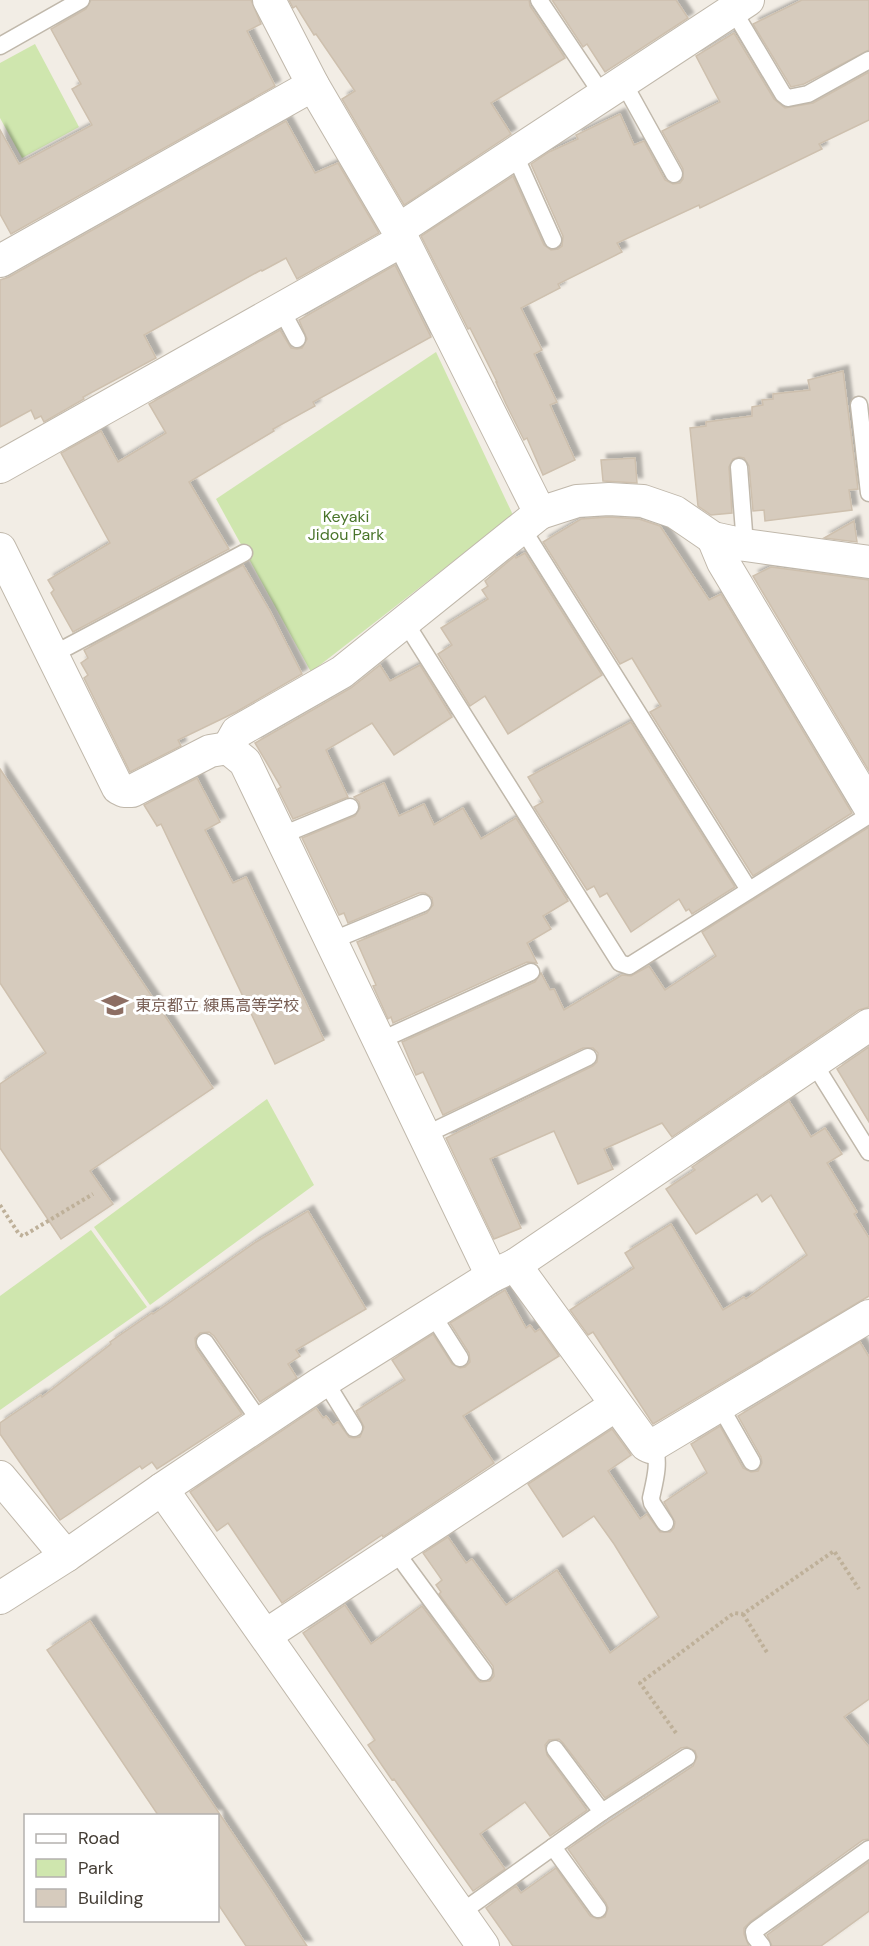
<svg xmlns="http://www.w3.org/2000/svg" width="869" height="1946" font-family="'DM Sans','Noto Sans JP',sans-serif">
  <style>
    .green { fill: #cfe6ae }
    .building { fill: #d6cbbd; stroke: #cec0ae; stroke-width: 1.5; filter: url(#shadow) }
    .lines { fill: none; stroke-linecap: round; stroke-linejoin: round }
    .service-casing { stroke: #c0b8ab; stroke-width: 19 }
    .minor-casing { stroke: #c0b8ab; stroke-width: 34 }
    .path { stroke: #beb099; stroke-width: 4; stroke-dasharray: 3 3; stroke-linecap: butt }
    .service { stroke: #fff; stroke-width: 16 }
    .minor { stroke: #fff; stroke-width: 32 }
    .labels { text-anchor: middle; stroke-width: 6; stroke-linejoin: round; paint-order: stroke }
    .park-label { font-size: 16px; fill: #49742a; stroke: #fff }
    .education-label { font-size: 16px; fill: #785e54; stroke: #fff; text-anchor: start }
  </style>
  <defs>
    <filter id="shadow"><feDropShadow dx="5.5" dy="-5.5" stdDeviation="1.5" flood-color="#0004"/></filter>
  </defs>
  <rect width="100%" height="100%" fill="#f2ede5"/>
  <g class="green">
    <polygon points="35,44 79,127 22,158 0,118 0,63"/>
    <polygon points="436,352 513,515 311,672 216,499"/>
    <polygon points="267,1099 314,1185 150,1305 94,1227"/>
    <polygon points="91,1230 147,1307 0,1410 0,1296"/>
  </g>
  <g class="building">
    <polygon points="91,0 251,0 261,24 247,31 275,86 11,234 0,214 0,130 19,164 92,125 72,89 81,84 51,29 86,9"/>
    <polygon points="289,0 529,0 530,6 565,58 491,103 511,134 404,205 342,99 355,91 316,34 314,35 296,6 293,8"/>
    <polygon points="552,0 676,0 688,18 605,72 587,44 583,47"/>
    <polygon points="802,0 869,0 869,50 804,84 791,87 753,24"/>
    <polygon points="734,33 774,99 785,108 813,103 869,72 869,120 819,144 822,149 700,208 699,205 617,243 622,252 558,284 560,288 521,308 542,350 534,354 557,402 550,405 575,460 543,475 527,438 524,440 506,404 496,382 497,382 470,328 468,329 463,319 421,236 513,176 544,245 551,250 558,249 562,246 563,236 531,164 549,152 578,139 576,135 620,114 634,145 644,141 665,180 673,184 680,183 683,179 683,169 662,131 720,102 696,56"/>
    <polygon points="286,121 315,173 338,163 379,233 297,279 286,258 262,271 261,270 144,335 156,358 83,397 84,399 44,422 41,416 35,419 31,410 0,427 0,280 9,277"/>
    <polygon points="395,265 431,337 313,402 315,406 273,429 274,431 189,482 229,549 73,632 51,593 54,590 48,580 110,543 61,453 101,431 118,462 166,433 149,404 280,330 291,348 297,349 302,348 307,339 299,320"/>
    <polygon points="843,371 858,489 849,490 852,510 765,521 764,510 753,511 749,466 744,458 739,457 733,459 729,467 732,513 711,515 698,506 690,428 706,426 706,422 752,416 752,407 763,405 762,400 773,399 773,394 810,390 808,380"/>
    <polygon points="635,458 637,483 603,481 601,460"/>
    <polygon points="609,517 639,519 660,526 709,600 721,594 852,813 753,876 650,712 661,706 632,658 620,664 543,542 581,519"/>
    <polygon points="854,521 857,542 824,538"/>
    <polygon points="525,553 602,675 508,734 485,696 470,706 438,654 452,645 441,628 488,599 482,590 488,586 485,581 515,556 516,558"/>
    <polygon points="243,565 270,611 302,674 236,712 178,740 181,746 130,772 84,678 88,675 81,663 88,658 84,650"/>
    <polygon points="771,567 869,580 869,771 753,576"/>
    <polygon points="380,665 390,681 420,665 452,717 394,755 372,723 326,750 348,797 293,819 278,789 281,787 255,743 351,688"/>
    <polygon points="631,722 735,887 692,914 689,909 686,911 679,899 631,932 607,893 600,897 594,886 587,890 534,807 543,802 528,777"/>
    <polygon points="0,769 213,1088 90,1171 113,1204 61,1239 0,1148 0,1084 46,1053 0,983"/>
    <polygon points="197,778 220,822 205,830 233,883 246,877 324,1040 275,1064 161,824 157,826 144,805"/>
    <polygon points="384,783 399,816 424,804 434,825 463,808 481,839 516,818 568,901 543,916 551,929 527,943 537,963 527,962 393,1023 391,1017 388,1019 373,986 376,985 357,942 427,913 433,905 432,898 425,893 419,893 348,923 344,913 339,915 302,838 355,816 360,808 359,802 354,797"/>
    <polygon points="869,827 869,1007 859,1010 672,1137 662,1123 604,1149 613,1169 578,1184 554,1131 490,1159 521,1228 494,1239 446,1138 593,1066 597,1062 598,1053 593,1048 583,1048 443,1115 423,1072 416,1075 402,1042 535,982 541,973 550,990 554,989 564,1010 622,975 631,976 649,966 665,990 716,956 702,932"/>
    <polygon points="869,1047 869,1122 837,1069"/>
    <polygon points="789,1101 811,1137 825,1128 842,1154 827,1163 857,1212 854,1214 869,1238 869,1296 653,1424 593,1332 588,1335 570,1310 634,1268 625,1253 671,1224 723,1310 744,1297 746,1299 807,1255 771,1195 762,1202 757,1194 696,1234 666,1189 695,1170 692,1167"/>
    <polygon points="308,1211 366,1309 296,1350 300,1356 288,1364 297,1378 260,1402 214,1336 209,1332 200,1333 195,1338 196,1348 242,1414 157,1469 152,1462 142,1469 140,1466 60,1520 0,1434 0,1423 41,1395 42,1397 111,1344 110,1342 152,1313 153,1314 256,1242"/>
    <polygon points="505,1290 526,1328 530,1325 535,1332 540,1329 559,1356 463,1416 494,1463 383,1537 382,1535 282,1603 228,1523 217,1531 190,1492 316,1408 323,1418 326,1416 333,1425 338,1422 349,1437 354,1438 360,1437 364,1427 356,1411 405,1380 392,1360 433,1334 452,1364 460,1368 465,1367 470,1362 469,1353 450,1323"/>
    <polygon points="860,1342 869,1357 869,1699 844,1717 869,1747 869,1839 863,1840 750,1922 744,1928 744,1934 749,1946 513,1946 486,1908 516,1886 521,1893 556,1868 590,1916 598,1919 605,1917 608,1908 606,1903 568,1849 693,1766 697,1757 695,1751 687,1747 681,1748 605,1798 563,1743 559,1739 549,1740 545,1745 547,1755 587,1810 550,1836 525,1802 480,1834 505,1869 473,1891 394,1779 392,1780 368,1745 375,1740 303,1633 345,1605 371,1644 422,1606 476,1678 480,1682 490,1681 494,1676 493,1666 439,1594 441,1592 436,1585 442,1580 423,1553 448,1537 466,1563 472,1559 506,1605 557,1570 610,1653 659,1617 614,1544 594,1516 563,1537 528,1484 612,1429 631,1455 608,1471 640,1519 647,1514 660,1532 670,1532 674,1528 675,1522 664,1502 707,1473 691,1444 720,1426 743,1468 751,1472 758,1471 762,1463 761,1457 738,1416"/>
    <polygon points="90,1621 268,1886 307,1946 246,1946 218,1904 218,1815 158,1815 47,1650"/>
    <polygon points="869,1862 869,1911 821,1946 772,1946 767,1935"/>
  </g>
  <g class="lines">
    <g class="service-casing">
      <g id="service">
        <polyline points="539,0 602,94"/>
        <polyline points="733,10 783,94 788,98 808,94 869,60"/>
        <polyline points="0,46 81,0"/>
        <polyline points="623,82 674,174"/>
        <polyline points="514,153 553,240"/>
        <polyline points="281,309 297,339"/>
        <polyline points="859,405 869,493"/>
        <polyline points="739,467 745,545"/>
        <polyline points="522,528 749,890"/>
        <polyline points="405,622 620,963 629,966 869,815"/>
        <polyline points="52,655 244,553"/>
        <polyline points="280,836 350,807"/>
        <polyline points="331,941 423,903"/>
        <polyline points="379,1041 531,972"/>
        <polyline points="813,1062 869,1152"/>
        <polyline points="425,1135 588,1057"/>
        <polyline points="432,1314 460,1358"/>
        <polyline points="205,1342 261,1423"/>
        <polyline points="325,1381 354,1428"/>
        <polyline points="720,1406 752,1462"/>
        <path d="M654,1445c6,18 1,35 -3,53l1,5 13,20"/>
        <polyline points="395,1551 484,1672"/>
        <polyline points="555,1749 602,1812"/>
        <polyline points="553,1847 598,1909"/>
        <polyline points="459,1914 602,1812 687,1757"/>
        <polyline points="762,1946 755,1937 754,1932 757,1929 869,1849"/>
      </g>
    </g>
    <g class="minor-casing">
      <g id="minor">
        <polyline points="269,0 313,85 398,230 540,513 577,501 609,499 643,501 675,512 713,538 745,545 869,562"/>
        <polyline points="398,230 748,0"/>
        <polyline points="0,261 313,85"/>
        <polyline points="0,467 403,240"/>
        <polyline points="713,538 723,562 869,806"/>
        <polyline points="0,549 118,788 124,791 132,791 210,751 228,748 245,762 492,1276"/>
        <polyline points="228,748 237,732 342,672 540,513"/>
        <polyline points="515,1265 646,1445 650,1447 869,1316"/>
        <polyline points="0,1477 66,1556 162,1489 483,1946"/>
        <polyline points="162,1489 318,1385 492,1276 515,1265 869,1025"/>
        <polyline points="0,1598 66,1556"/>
        <polyline points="266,1635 616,1405"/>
      </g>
    </g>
    <g class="path">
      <polyline points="0,1205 19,1234 23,1236 93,1194"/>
      <polyline points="743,1614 768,1654"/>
      <polyline points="676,1733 640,1683 734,1613 743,1614 834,1551 859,1589"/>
    </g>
    <use href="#service" class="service"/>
    <use href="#minor" class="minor"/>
  </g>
  <defs>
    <g id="school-bare" transform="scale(2.07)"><path d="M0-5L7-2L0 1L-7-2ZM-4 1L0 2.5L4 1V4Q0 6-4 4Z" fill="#8d6e63" stroke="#fff" stroke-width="2.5" paint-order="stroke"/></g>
  </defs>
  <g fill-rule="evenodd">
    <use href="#school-bare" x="115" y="1005"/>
  </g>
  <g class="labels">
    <g class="park-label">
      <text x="346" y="522">Keyaki<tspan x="346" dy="18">Jidou Park</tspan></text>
    </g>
    <g class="education-label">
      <text x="135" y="1011">東京都立 練馬高等学校</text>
    </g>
  </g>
  <rect x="24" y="1814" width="195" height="108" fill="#ffffff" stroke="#b4b1ae" stroke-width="1.5"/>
  <rect x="36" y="1834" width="30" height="9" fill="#ffffff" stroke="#b4b1ae" stroke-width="1.5"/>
  <text x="78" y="1844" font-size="18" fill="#443d35">Road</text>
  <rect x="36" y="1859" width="30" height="18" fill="#cfe6ae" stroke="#b4b1ae" stroke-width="1.5"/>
  <text x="78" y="1874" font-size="18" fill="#443d35">Park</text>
  <rect x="36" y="1889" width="30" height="18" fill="#d6cbbd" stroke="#b4b1ae" stroke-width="1.5"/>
  <text x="78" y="1904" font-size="18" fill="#443d35">Building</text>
</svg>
